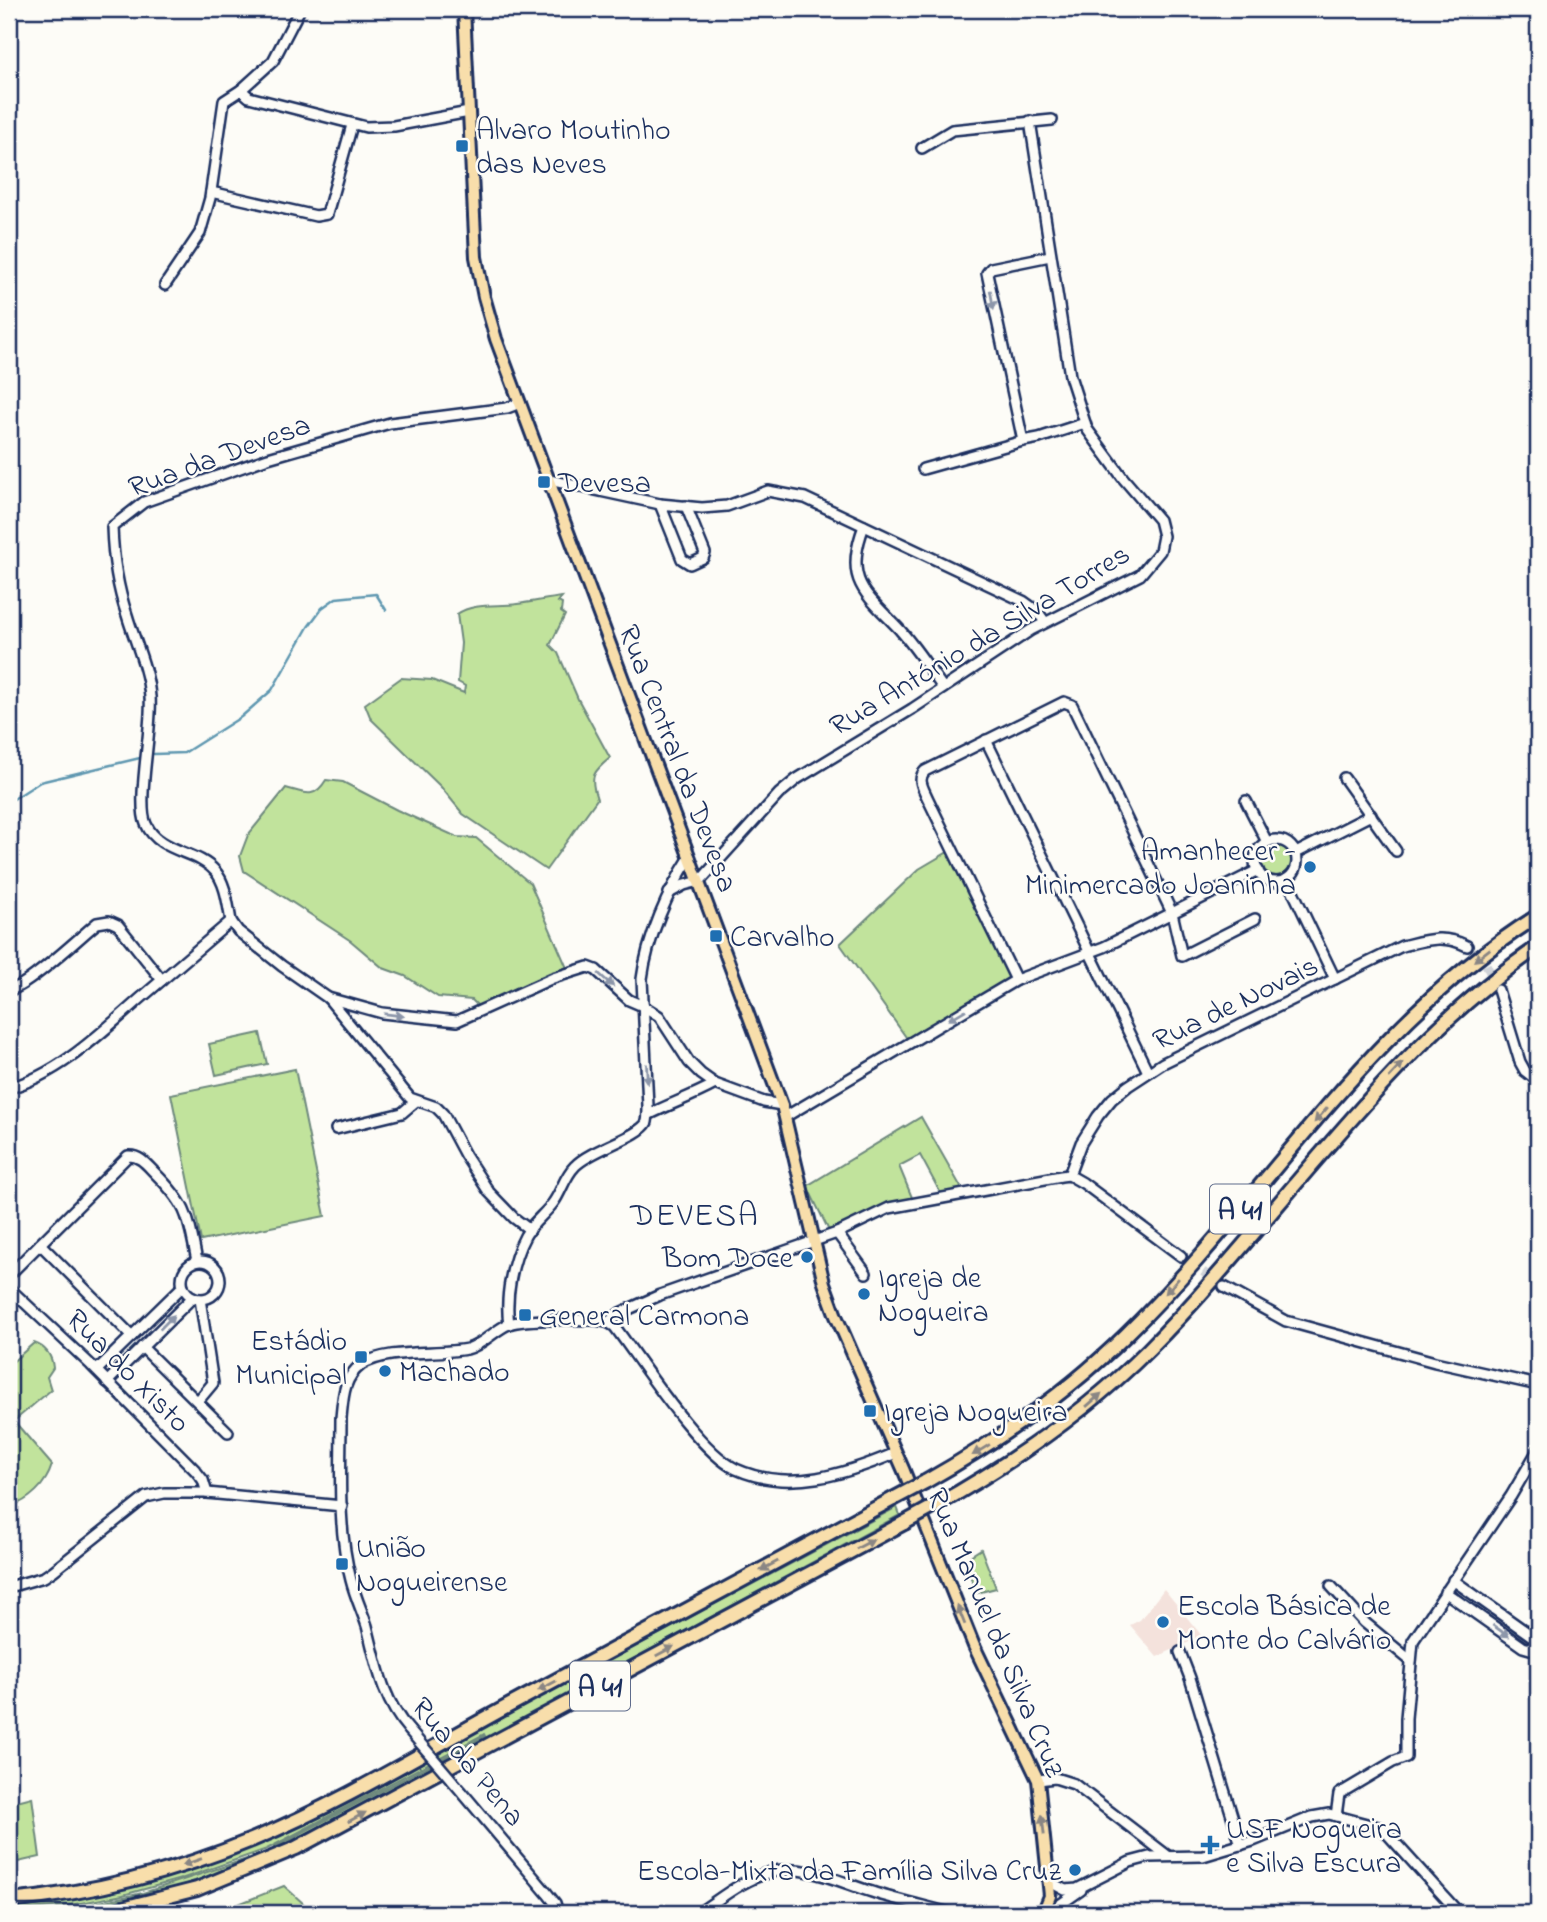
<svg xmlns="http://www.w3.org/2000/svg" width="1547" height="1922" font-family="'Indie Flower',sans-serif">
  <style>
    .built { fill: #f4e2dc }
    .green { fill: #c1e39c; stroke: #6e897d; stroke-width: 2 }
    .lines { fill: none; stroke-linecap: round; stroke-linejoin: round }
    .stream { stroke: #5f97b0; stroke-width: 2.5 }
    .minor-tunnel { stroke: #d0d3d8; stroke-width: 9; stroke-dasharray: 9 4.5; stroke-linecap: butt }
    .minor-casing { stroke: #1b2f5e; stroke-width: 14 }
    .major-casing { stroke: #1b2f5e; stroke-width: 16 }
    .highway-casing { stroke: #1b2f5e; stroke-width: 18 }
    .minor { stroke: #fdfcf7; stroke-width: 9 }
    .major { stroke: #f8deab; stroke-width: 10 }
    .highway { stroke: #f8deab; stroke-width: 12 }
    .minor-bridge-casing { stroke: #1b2f5e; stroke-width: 14; stroke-linecap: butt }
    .highway-bridge-casing { stroke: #1b2f5e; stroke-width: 18; stroke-linecap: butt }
    .minor-bridge { stroke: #fdfcf7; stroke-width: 9 }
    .highway-bridge { stroke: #f8deab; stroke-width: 12 }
    .oneway { fill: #8c96aa }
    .oneway2 { fill: #8a8684 }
    .poi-dot { fill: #1f6fb2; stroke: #fdfcf7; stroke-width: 2.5 }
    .labels { text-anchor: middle; stroke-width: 5; stroke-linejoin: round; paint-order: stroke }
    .shield { fill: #fdfcf7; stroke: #5f6c8c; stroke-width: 2 }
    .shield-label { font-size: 28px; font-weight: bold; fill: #1b2f5e }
    .poi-label { font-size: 30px; fill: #1b2f5e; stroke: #fdfcf7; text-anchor: start }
    .street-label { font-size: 30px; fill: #1b2f5e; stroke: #fdfcf7 }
    .neighbourhood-label { font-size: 32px; letter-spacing: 2px; fill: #1b2f5e; stroke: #fdfcf7 }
  </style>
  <rect width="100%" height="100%" fill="#fdfcf7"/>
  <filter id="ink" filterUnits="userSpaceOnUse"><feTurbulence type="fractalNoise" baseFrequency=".0143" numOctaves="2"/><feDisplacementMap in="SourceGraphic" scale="14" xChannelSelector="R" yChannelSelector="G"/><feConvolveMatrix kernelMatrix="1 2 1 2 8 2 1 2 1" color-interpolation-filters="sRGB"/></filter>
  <g filter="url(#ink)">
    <polygon class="built" points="1164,1589 1202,1636 1157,1657 1130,1625 1140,1620"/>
    <g class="green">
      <path d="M562,597l-4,5 4,2 -1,8 4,3 -15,30 8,8 20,46 32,59c-17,14 -21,18 -13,41l-51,71 -83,-56 -22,-27 -70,-68 -6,-15 36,-26 31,2 32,13 1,-7 -7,-4 3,-39 -4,-29c17,-12 41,-7 60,-10 15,-2 30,-5 45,-7z"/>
      <path d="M326,780l17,2 54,28 60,27 19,1 54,45 37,85 -88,39 -7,-7 -34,-3 -33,-21 -22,-8 -32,-27 -107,-70 -4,-15 8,-21 38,-47c19,5 28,12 40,-8z"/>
      <circle cx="1277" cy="860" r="16"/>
      <polygon points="948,852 1009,976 1005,982 908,1040 840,944 919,869"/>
      <polygon points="260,1033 267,1064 216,1075 209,1044"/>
      <polygon points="295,1069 325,1216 201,1241 171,1094"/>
      <polygon points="921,1117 962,1189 941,1194 920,1155 899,1166 913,1200 829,1231 807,1186"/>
      <path d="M34,1343c12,4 18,13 19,25l-6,9 4,13 -37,31 38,44c-6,20 -22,35 -42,42l-1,-142z"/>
      <path d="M897,1507l3,8 -526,284 -66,34 -35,15 212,-112 -1,-2 -217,115 -86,30 -58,16 -58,11 -56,5v-2c100,-10 191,-38 283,-79z"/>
      <polygon points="981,1549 996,1588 977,1593 964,1560"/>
      <polygon points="32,1797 40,1857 9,1864 9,1803"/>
      <path d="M265,1853c-63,30 -161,60 -230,60l46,-7 62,-13z"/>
      <polygon points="284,1886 314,1913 236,1913 236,1905"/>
    </g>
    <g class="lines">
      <g class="stream">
        <polyline points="154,754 184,753 241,717 272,690 308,627 322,608 336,598 376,594 386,610"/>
        <polyline points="9,802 40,782 140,758"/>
      </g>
      <g class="minor-tunnel">
        <polyline points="1467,946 1486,964 1495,983"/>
        <polyline points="1181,1256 1224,1287"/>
      </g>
      <g class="minor-casing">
        <g id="minor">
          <polyline points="241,90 249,97 366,127 394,126 469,112"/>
          <polyline points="922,148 952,130 1052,120"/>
          <polyline points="211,192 316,216 327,214 352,125"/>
          <polyline points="165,285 200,233 210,198 224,101 241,90 273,61 300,9"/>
          <polyline points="1023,441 987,273 991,268 1050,256"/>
          <polyline points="923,469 1023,441 1039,438 1085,423"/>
          <polyline points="549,480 660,504 702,508 727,506 768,491 805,498 1023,601 1037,611 1045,622"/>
          <polyline points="660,504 682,559 690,564 703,558 705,553 686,506"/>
          <path d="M864,526c-21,55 1,67 36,104 16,18 29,38 43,58"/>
          <polyline points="986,740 1148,1072"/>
          <polyline points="1344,778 1396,851"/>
          <polyline points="1246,801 1267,842"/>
          <circle cx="1276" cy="861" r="21"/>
          <polyline points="1296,853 1371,815"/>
          <polyline points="1287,879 1335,979"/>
          <polyline points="669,893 684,885 700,881 779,794 797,779 912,709 1031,630 1140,575 1160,551 1163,536 1159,520 1123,478 1087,429 1070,376 1030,121"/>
          <polyline points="231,921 238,931 282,966 328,998 382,1013 457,1021 553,978 588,967 596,970 629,1000 643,1006 659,1016 689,1062 701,1074 715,1084 764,1102 782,1105"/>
          <path d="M1016,980l-89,-183c-4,-9 -10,-18 -2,-26l139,-69 8,3 100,208 10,43 73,-37"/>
          <path d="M9,990c16,-1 72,-54 88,-67l12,-2 9,4 44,55"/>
          <polyline points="1498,990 1520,1062 1525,1071 1538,1081"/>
          <polyline points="328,998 410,1098 436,1107 443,1114 465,1155 489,1192 514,1218 530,1230"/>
          <path d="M9,1088c51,-14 93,-56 132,-90 30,-26 60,-51 90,-77 -3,-15 -5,-38 -16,-50 -18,-21 -56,-18 -69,-47 -10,-23 7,-97 4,-127 -2,-28 -15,-55 -23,-82 -10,-29 -14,-57 -15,-88l32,-25 124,-44 122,-35 117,-15 13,-5"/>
          <path d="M648,1115c22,-11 45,-19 67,-31"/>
          <polyline points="785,1117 1016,980 1104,947 1258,870"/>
          <polyline points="336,1129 402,1113 416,1101"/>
          <path d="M1069,1175l12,-32 17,-27 14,-17 16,-13 35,-23 239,-117c25,-6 41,-12 65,0"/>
          <polyline points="837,1233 866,1273"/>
          <polyline points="40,1244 132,1336"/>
          <circle cx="201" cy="1280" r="19"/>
          <path d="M9,1275l119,-119c12,-1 19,9 27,17 33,33 33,43 42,88"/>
          <polyline points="1224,1287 1286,1321 1435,1362 1538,1385"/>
          <polyline points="9,1288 91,1365 195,1470 203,1480 207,1493"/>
          <polyline points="608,1322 620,1313 660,1295 837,1233 889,1208 1061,1176 1069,1175 1083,1183 1181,1256"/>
          <path d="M509,1324c-4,-27 3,-64 16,-88 6,-12 20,-22 28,-33 9,-12 11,-26 22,-37 16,-17 65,-29 72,-44 1,-5 1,-12 1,-16l-6,-127c5,-40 26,-88 48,-122"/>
          <polyline points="142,1347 228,1432"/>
          <polyline points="97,1370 183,1286"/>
          <polyline points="107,1382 193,1297"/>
          <polyline points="198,1401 213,1383 200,1299"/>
          <polyline points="1331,1586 1364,1622 1411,1661"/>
          <polyline points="9,1587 44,1577 53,1571 146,1497 164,1493 207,1493 342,1506"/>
          <polyline points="1445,1592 1523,1647 1530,1649 1536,1641 1532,1636 1453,1580"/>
          <polyline points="1180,1652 1190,1678 1241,1845"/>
          <path d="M409,1730c-27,-31 -32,-65 -42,-104 -5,-15 -12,-30 -16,-46 -14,-52 -10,-109 -10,-162 2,-20 2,-40 20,-53 26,-17 76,-10 106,-16 16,-4 27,-19 42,-25 14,-5 83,-6 97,-2 4,1 6,3 9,5 27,36 83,124 121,142 53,24 110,5 160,-16"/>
          <polyline points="1038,1780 1055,1778 1074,1784 1168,1856"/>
          <polyline points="462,1792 547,1893 555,1903 558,1913"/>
          <polyline points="1336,1816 1339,1794 1393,1762 1406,1757 1406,1718 1413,1641 1511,1496 1538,1450"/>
          <polyline points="1050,1882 1065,1890 1077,1889 1130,1862 1149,1857 1203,1856 1253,1841 1312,1817 1329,1814 1382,1828 1459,1913"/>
          <path d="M698,1913c22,-14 44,-33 70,-40 35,-11 71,9 104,19 25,8 52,14 78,21"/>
          <polyline points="1048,1913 1081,1890"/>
        </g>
      </g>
      <g class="major-casing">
        <polyline id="major" points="464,9 476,257 484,297 496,339 782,1105 824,1283 836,1316 904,1471 974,1646 1038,1780 1050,1896 1045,1908 1039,1913"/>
      </g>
      <g class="highway-casing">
        <g id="highway">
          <path d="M925,1482c73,-41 141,-88 201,-147 140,-137 243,-314 412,-419"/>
          <path d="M935,1506c78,-44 150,-93 213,-156 132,-133 234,-296 390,-403"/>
          <path d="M9,1901c84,-8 166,-29 245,-62 89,-37 173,-89 258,-135 127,-68 254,-137 381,-205"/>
          <polyline points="103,1913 197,1889 296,1848 904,1523"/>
        </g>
      </g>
      <use href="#minor" class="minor"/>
      <use href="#major" class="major"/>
      <use href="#highway" class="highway"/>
      <g class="minor-bridge-casing">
        <polyline id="minor-bridge" points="409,1730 462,1792"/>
      </g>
      <g class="highway-bridge-casing">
        <g id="highway-bridge">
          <polyline points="893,1499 925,1482"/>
          <polyline points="904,1523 935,1506"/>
        </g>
      </g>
      <use href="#minor-bridge" class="minor-bridge"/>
      <use href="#highway-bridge" class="highway-bridge"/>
    </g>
    <defs><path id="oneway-solid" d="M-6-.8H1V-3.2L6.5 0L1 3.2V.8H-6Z" transform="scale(1.75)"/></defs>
    <g class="oneway">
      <use href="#oneway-solid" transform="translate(992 300) rotate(80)"/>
      <use href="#oneway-solid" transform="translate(606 980) rotate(42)"/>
      <use href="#oneway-solid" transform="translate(394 1015) rotate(7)"/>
      <use href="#oneway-solid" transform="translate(957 1015) rotate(149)"/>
      <use href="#oneway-solid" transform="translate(647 1074) rotate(87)"/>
      <use href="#oneway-solid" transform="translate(167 1322) rotate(-45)"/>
      <use href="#oneway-solid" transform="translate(1501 1631) rotate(35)"/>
    </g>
    <g class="oneway2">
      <use href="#oneway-solid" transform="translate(1482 955) rotate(142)"/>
      <use href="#oneway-solid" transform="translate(1396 1070) rotate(-47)"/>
      <use href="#oneway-solid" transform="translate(1321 1115) rotate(131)"/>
      <use href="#oneway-solid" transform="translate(1172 1286) rotate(131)"/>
      <use href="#oneway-solid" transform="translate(1094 1400) rotate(-41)"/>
      <use href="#oneway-solid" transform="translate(981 1450) rotate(148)"/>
      <use href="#oneway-solid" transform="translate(865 1544) rotate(-28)"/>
      <use href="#oneway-solid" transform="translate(769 1566) rotate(152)"/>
      <use href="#oneway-solid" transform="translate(961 1615) rotate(-112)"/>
      <use href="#oneway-solid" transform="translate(665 1651) rotate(-28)"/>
      <use href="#oneway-solid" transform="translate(547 1686) rotate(152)"/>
      <use href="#oneway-solid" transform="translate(357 1817) rotate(-28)"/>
      <use href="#oneway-solid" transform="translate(1043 1825) rotate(-97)"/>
      <use href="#oneway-solid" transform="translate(192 1862) rotate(161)"/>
    </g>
  </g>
  <g class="poi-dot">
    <rect x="455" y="139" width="14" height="14" rx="3.5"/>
    <rect x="537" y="475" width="14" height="14" rx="3.5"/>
    <circle cx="1310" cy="867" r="7"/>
    <rect x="709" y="929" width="14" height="14" rx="3.5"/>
    <circle cx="807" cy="1257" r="7"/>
    <circle cx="864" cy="1294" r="7"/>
    <rect x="518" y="1308" width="14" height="14" rx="3.5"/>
    <rect x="354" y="1350" width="14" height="14" rx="3.5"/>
    <circle cx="385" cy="1371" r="7"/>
    <rect x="863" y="1404" width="14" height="14" rx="3.5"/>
    <rect x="335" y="1557" width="14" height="14" rx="3.5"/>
    <circle cx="1163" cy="1622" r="7"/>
    <path d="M1206.5 1834.5h7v7h7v7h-7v7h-7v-7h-7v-7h7z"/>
    <circle cx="1075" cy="1870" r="7"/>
  </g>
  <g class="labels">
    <g class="shield">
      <rect x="1210" y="1184.5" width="60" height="49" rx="5"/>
      <rect x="570" y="1661.5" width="60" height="49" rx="5"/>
    </g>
    <g class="shield-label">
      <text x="1240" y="1219">A 41</text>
      <text x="600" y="1696">A 41</text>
    </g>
    <g class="poi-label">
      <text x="476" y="139">Alvaro Moutinho<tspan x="476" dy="34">das Neves</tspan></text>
      <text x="558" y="492">Devesa</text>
      <text x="1296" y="860" text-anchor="end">Amanhecer -<tspan x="1296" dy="34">Minimercado Joaninha</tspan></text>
      <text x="730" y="946">Carvalho</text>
      <text x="793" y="1267" text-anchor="end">Bom Doce</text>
      <text x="878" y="1287">Igreja de<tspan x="878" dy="34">Nogueira</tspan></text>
      <text x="539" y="1325">General Carmona</text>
      <text x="347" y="1350" text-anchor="end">Estádio<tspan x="347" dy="34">Municipal</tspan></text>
      <text x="399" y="1381">Machado</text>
      <text x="884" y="1421">Igreja Nogueira</text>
      <text x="356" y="1557">União<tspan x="356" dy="34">Nogueirense</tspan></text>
      <text x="1177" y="1615">Escola Básica de<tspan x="1177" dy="34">Monte do Calvário</tspan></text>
      <text x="1226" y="1838">USF Nogueira<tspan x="1226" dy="34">e Silva Escura</tspan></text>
      <text x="1061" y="1880" text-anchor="end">Escola-Mixta da Família Silva Cruz</text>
    </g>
    <g class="street-label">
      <text transform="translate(219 455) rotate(-20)" y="10">Rua da Devesa</text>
      <text transform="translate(979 639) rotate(-31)" y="10">Rua António da Silva Torres</text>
      <text transform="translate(679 758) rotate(69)" y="10">Rua Central da Devesa</text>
      <text transform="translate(1235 1002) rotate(-26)" y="10">Rua de Novais</text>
      <text transform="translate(129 1370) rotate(45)" y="10">Rua do Xisto</text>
      <text transform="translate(997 1632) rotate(67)" y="10">Rua Manuel da Silva Cruz</text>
      <text transform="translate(469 1761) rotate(50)" y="10">Rua da Pena</text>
    </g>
    <g class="neighbourhood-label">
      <text x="695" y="1225">DEVESA</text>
    </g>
  </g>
  <rect width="1547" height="1922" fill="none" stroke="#fdfcf7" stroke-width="35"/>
  <rect x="18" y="18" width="1512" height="1887" fill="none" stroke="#1b2f5e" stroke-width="2.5" filter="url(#ink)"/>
</svg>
